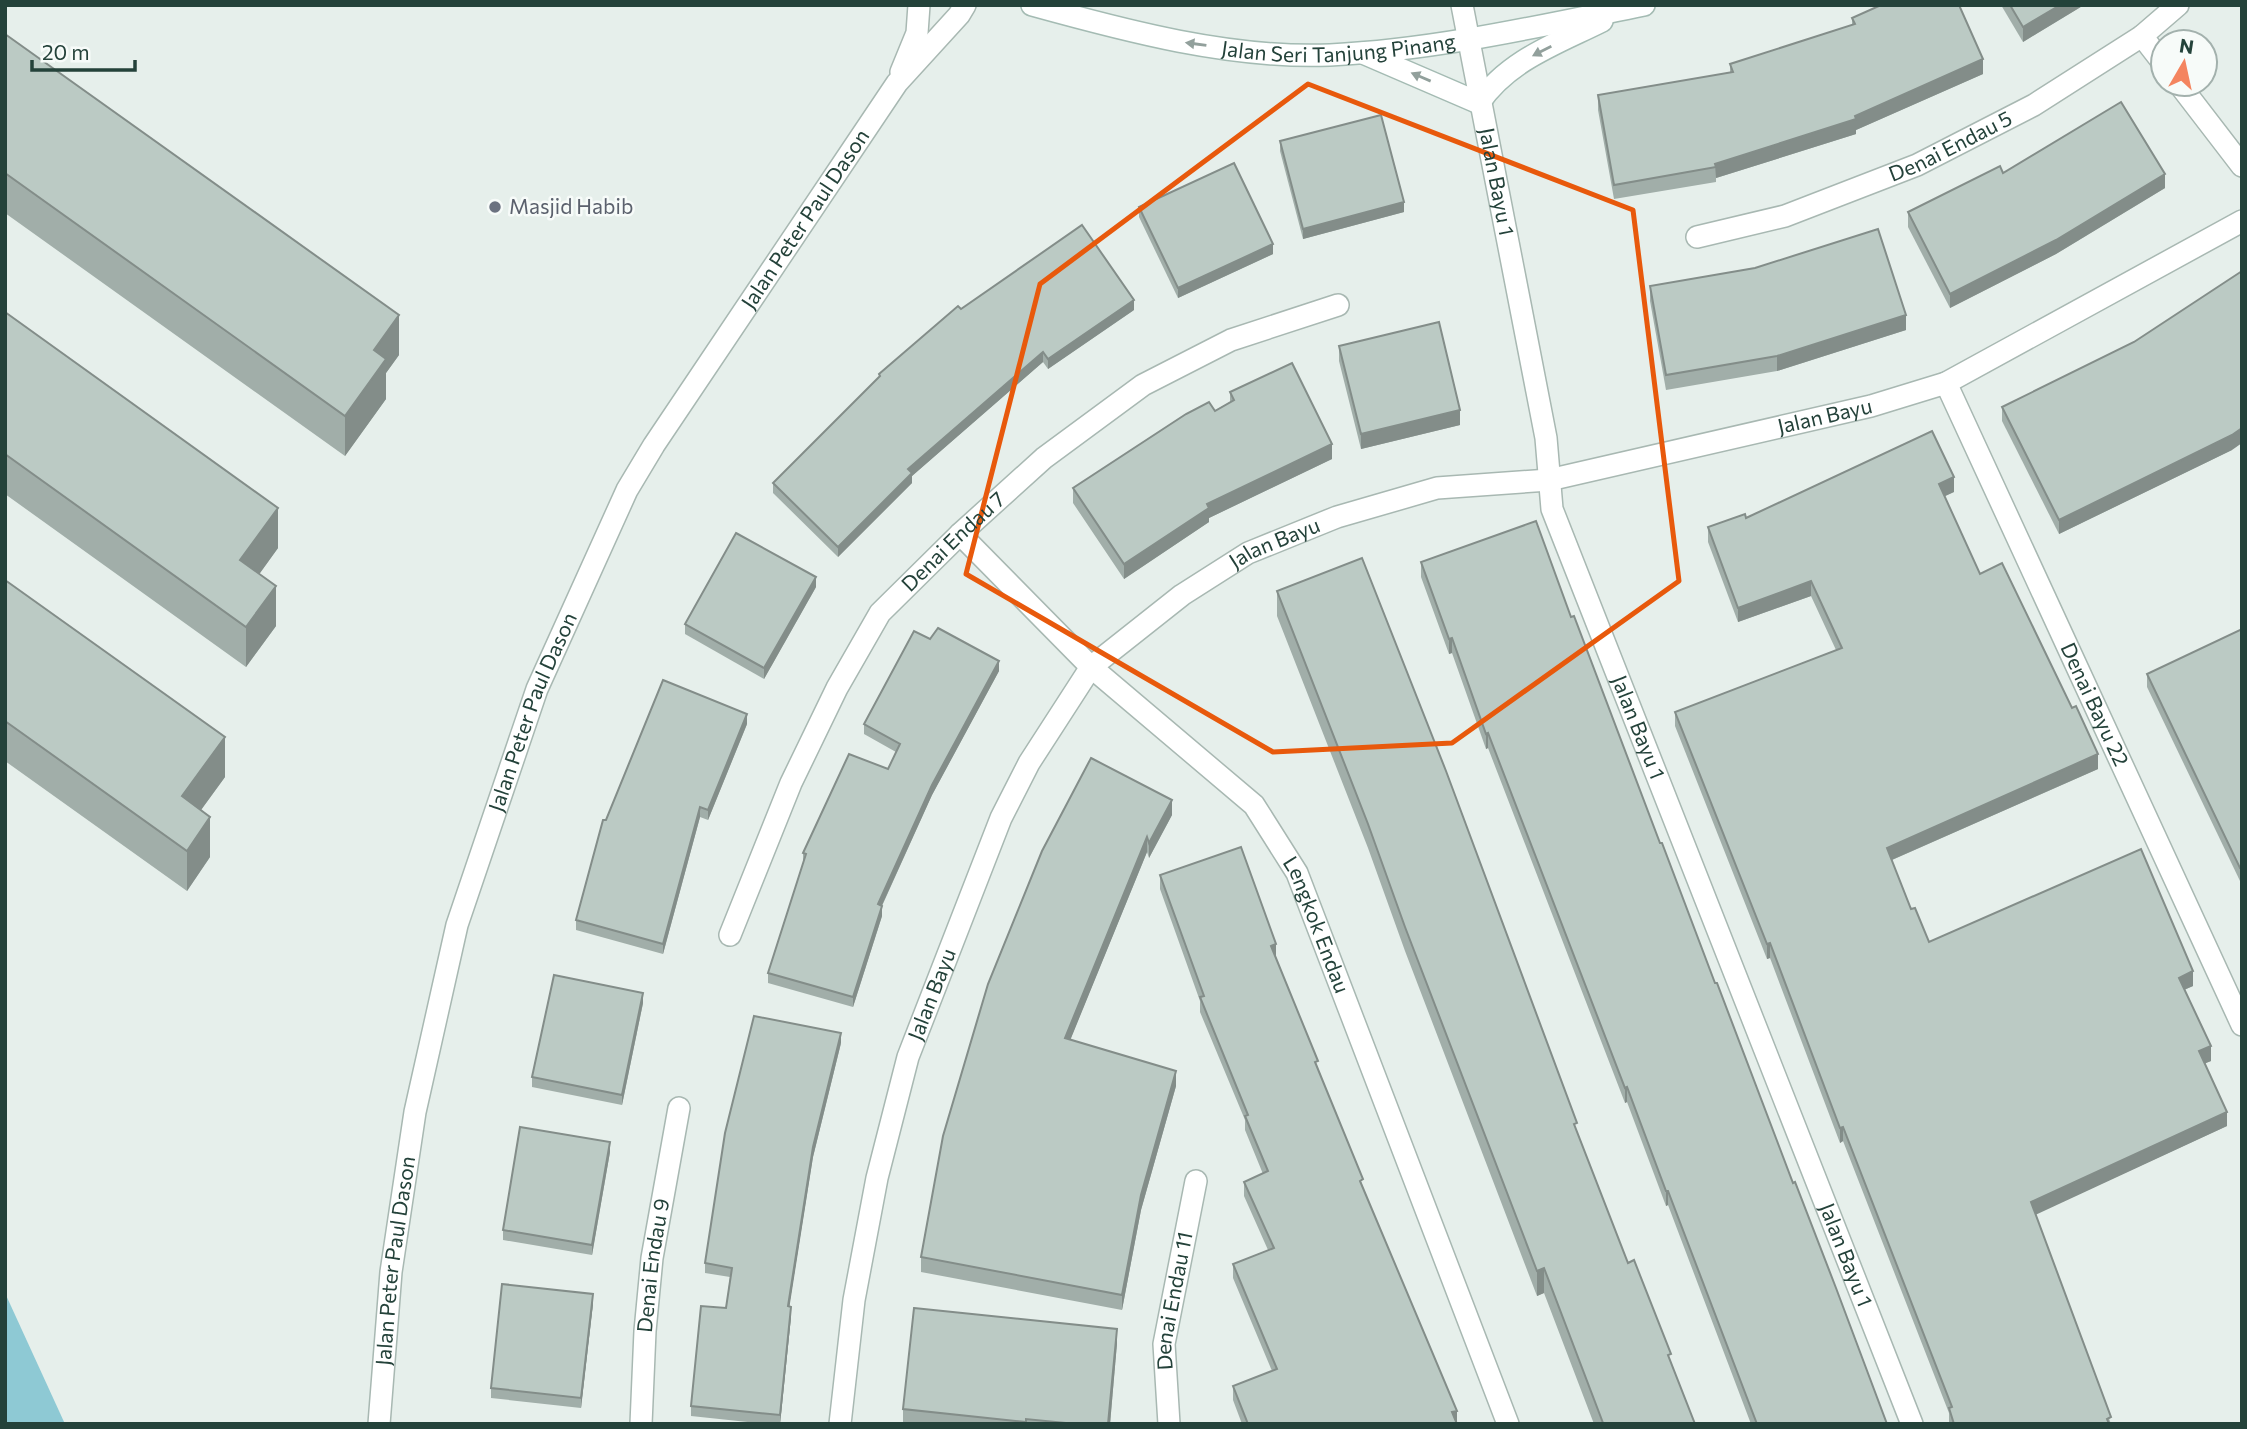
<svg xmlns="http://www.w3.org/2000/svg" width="2247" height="1429" font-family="Commissioner,sans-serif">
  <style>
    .water { fill: #8ec9d4 }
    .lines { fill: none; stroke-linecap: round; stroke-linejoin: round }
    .minor-casing { stroke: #a8b8b2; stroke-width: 24 }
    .secondary-casing { stroke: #a4bbb3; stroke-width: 24 }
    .minor { stroke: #fff; stroke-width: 21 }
    .secondary { stroke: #fff; stroke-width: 21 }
    .wall { fill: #a1aea9 }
    .shaded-wall { fill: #838d89 }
    .building { fill: #bbcac4; stroke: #838d89; stroke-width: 2 }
    .oneway { fill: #92a09c }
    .marked { fill: none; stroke: #e8590c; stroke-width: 5; stroke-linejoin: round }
    .worship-dot { fill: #6b7280; stroke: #f7fbf9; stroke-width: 2.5 }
    .labels { text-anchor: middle; stroke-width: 5; stroke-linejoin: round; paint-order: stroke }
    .street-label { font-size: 21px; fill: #24423a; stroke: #f7fbf9 }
    .worship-label { font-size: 21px; fill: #5b616d; stroke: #f7fbf9; text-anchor: start }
  </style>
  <rect width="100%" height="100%" fill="#e6efeb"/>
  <polygon class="water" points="5,1293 65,1424 5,1424"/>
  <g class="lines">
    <g class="minor-casing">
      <g id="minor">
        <path id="s1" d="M1462,5l84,433 6,71 360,915"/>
        <polyline points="2142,36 2163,63"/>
        <polyline points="901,72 917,33 919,5"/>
        <polyline points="2179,84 2242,166"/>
        <path id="s2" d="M1697,237l88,-21 132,-51 117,-60 108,-69 36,-31"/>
        <path id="s3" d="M1946,383l296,642"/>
        <path id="s4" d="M960,534l131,133 163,138 43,68 211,551"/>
        <path id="s5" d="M730,935l61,-152 46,-95 43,-75 80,-79 84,-76 99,-73 88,-45 107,-35"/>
        <path id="s6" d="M379,1424l12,-152 24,-160 42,-187 80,-236 90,-199 27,-45 243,-362 62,-68 6,-10"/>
        <path id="s7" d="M641,1424l4,-93 7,-73 27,-150"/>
        <path id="s8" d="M840,1424l14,-124 23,-122 31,-121 93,-239 28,-55 62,-96 91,-72 66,-42 89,-36 100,-29 112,-8 322,-74 75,-23 296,-162"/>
        <path id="s9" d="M1169,1424l-5,-80 32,-163"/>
      </g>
    </g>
    <g class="secondary-casing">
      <g id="secondary">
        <path id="s10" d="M1032,5c94,26 199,54 298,50 105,-5 210,-29 314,-50"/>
        <path d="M1363,53l116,50c29,-43 79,-60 123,-82"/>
      </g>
    </g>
    <use href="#minor" class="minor"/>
    <use href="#secondary" class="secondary"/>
  </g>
  <g class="wall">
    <polygon points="2001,5 2084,5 2023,42"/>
    <polygon points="1852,18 1983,74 1856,130 1856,134 1716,178 1716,182 1614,199 1598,110 1598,95 1730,73 1730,64 1852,25"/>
    <polygon points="5,34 399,355 386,373 386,399 345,456 5,213"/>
    <polygon points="1280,141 1404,212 1303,239 1280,151"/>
    <polygon points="2003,173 2165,188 2056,254 1950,308 1908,227 1908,212"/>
    <polygon points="1139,207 1273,254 1178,298 1139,217"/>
    <polygon points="1650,286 1906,330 1777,371 1666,390 1650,301"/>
    <polygon points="1134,310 1048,369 1043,362 912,476 912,483 838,557 773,493 773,483 879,377 879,374"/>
    <polygon points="5,312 278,548 259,574 276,626 246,667 5,494"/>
    <polygon points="1339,346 1460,425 1361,449 1339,361"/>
    <polygon points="1230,392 1332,459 1209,518 1209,522 1124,579 1073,503 1073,488 1230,402"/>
    <polygon points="2002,407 2232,450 2059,534 2002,421"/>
    <polygon points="1954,492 1944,496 1980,574 2098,769 1892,860 1911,909 1929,942 2193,986 2184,990 2211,1061 2205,1063 2227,1126 2035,1214 2111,1424 1949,1424 1949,1413 1843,1141 1840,1143 1770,958 1767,959 1675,726 1675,712 1836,650 1811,596 1738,622 1708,542 1708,527 1746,518"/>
    <polygon points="1421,562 1571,617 1887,1424 1751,1424 1668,1205 1666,1206 1627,1102 1625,1103 1488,748 1486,749 1452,653 1449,654 1421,577"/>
    <polygon points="5,580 225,777 201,810 210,857 187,891 5,761"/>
    <polygon points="816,587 764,679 685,634 685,624"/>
    <polygon points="1277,591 1577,1131 1628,1263 1671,1362 1695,1424 1594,1424 1544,1293 1537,1296 1405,951 1368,848 1277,616"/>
    <polygon points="2242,629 2240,881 2147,687 2147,674"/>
    <polygon points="930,639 999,671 932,795 882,906 882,916 853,1007 768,983 768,973 803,863 803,853 888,769 896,752 864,734 864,724"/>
    <polygon points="747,724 708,820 700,817 663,954 576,930 576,920 606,820"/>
    <polygon points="1091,758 1172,815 1149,858 1147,852 1070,1040 1176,1086 1141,1210 1122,1310 921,1272 921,1257"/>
    <polygon points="1160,875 1276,957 1363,1187 1457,1424 1242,1424 1233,1400 1233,1386 1272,1371 1233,1278 1233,1264 1268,1250 1244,1196 1244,1182 1263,1174 1245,1130 1245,1120 1200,1012 1200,1001 1160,889"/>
    <polygon points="643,1003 622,1105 532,1087 532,1077"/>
    <polygon points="841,1043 813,1157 789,1306 791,1317 780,1424 766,1424 691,1416 691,1406 726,1308 730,1277 705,1273 705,1263"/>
    <polygon points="610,1152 592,1255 503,1240 503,1230"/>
    <polygon points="593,1304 581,1408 491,1398 491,1388"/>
    <polygon points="1117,1343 1110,1424 903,1424 903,1409"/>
  </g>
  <g class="shaded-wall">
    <polygon points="2060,5 2084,5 2023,42 2023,27"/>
    <polygon points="1983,59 1983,74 1856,130 1856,134 1716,178 1715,164 1855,116"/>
    <polygon points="2165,174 2165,188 2056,254 1950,308 1950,294"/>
    <polygon points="1404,202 1404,212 1303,239 1303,229"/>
    <polygon points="1273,244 1273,254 1178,298 1178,288"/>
    <polygon points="1134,300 1134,310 1048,369 1048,359"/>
    <polygon points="399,315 399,355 386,373 386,399 345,456 345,416 374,350"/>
    <polygon points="1906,315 1906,330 1777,371 1777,356"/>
    <polygon points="1043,352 1043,362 912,476 912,483 838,557 838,547 908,469"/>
    <polygon points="1460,410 1460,425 1361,449 1361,434"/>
    <polygon points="2242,428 2242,443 2232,450 2059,534 2059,520"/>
    <polygon points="1332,444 1332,459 1209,518 1209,522 1124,579 1124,564 1207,504"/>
    <polygon points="1954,477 1954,492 1939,499 1939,484"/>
    <polygon points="278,508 278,548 240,601 240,560"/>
    <polygon points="816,577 816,587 764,679 764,668"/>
    <polygon points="1811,581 1811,596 1738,622 1738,608"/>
    <polygon points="276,586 276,626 246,667 246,627"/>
    <polygon points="1452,638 1452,653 1449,654 1449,639"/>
    <polygon points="999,661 999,671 932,795 878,914 878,904 932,785"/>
    <polygon points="747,714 747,724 708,820 708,810"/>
    <polygon points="1488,733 1488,748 1486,749 1486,734"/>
    <polygon points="225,737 225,777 182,836 182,796"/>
    <polygon points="2098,754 2098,769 1887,862 1887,848"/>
    <polygon points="1172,800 1172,815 1149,858 1149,843"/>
    <polygon points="700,807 700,817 663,954 663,944"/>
    <polygon points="210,817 210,857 187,891 187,851"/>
    <polygon points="1147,837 1147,852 1065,1053 1065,1038"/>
    <polygon points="2242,867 2242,880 2240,881 2240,868"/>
    <polygon points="882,906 882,916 853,1007 853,997"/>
    <polygon points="1770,943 1770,958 1767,959 1767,944"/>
    <polygon points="1276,944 1276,959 1271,946"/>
    <polygon points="2193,971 2193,986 2179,992 2179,978"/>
    <polygon points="643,993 643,1003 622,1105 622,1095"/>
    <polygon points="841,1033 841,1043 813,1157 788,1316 788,1306 813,1147"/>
    <polygon points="2211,1046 2211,1061 2199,1066 2199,1051"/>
    <polygon points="1176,1071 1176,1086 1141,1210 1122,1310 1122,1295 1141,1195"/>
    <polygon points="1627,1087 1627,1102 1625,1103 1625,1088"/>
    <polygon points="2227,1112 2227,1126 2031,1217 2031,1202"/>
    <polygon points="1843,1127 1843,1141 1840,1143 1840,1128"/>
    <polygon points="610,1142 610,1152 592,1255 592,1245"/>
    <polygon points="1666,1191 1668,1191 1668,1205 1666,1206"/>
    <polygon points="1544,1268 1544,1293 1537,1296 1537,1271"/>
    <polygon points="593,1294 593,1304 581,1408 581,1398"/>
    <polygon points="791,1307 791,1317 780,1424 780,1415"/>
    <polygon points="1117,1329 1117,1343 1110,1424 1108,1424"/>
    <polygon points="1457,1411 1457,1424 1452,1412"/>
  </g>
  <g class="building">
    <polygon points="1881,5 1959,5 1983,59 1855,116 1856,119 1715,164 1716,167 1614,185 1598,95 1733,72 1730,64 1855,24 1852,18"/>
    <polygon points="2010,5 2060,5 2023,27"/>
    <polygon points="5,34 399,315 374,350 386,359 345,416 5,173"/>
    <polygon points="2121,102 2165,174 2056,240 1950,294 1908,212 2000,166 2003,173"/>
    <polygon points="1381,115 1404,202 1303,229 1280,141"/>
    <polygon points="1234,163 1273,244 1178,288 1139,207"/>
    <polygon points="1082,225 1134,300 1048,359 1043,352 908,469 912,473 838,547 773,483 880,376 879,374 958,306 961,309"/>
    <polygon points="1878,229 1906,315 1777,356 1666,375 1650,286 1755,268"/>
    <polygon points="2242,271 2242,428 2232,435 2059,520 2002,407 2134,342"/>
    <polygon points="5,312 278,508 240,560 276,586 246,627 5,454"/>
    <polygon points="1439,322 1460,410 1361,434 1339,346"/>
    <polygon points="1292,363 1332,444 1207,504 1209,508 1124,564 1073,488 1186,414 1209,402 1215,411 1234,400 1230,392"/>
    <polygon points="1932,431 1954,477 1939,484 1980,574 2002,563 2072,708 2076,706 2098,754 1887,848 1911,909 1915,908 1929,942 2141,849 2193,971 2179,978 2211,1046 2199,1051 2227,1112 2031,1202 2111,1417 2107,1419 2109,1424 1954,1424 1949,1408 1952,1407 1843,1127 1840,1128 1770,943 1767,944 1675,712 1842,648 1811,581 1738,608 1708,527 1745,514 1746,518"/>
    <polygon points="1536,521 1571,617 1574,616 1660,843 1662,843 1715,983 1717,983 1793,1183 1795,1182 1836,1288 1887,1424 1757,1424 1668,1191 1666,1191 1627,1087 1625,1088 1488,733 1486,734 1452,638 1449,639 1421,562"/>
    <polygon points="736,533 816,577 764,668 685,624"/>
    <polygon points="1362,558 1446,771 1577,1123 1574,1124 1628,1263 1634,1260 1671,1354 1668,1355 1695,1424 1601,1424 1603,1423 1544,1268 1537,1271 1405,927 1368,824 1277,591"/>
    <polygon points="5,580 225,737 182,796 210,817 187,851 5,721"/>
    <polygon points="938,628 999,661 932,785 878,904 882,906 853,997 768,973 806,854 803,853 849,754 888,769 900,744 864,724 914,631 930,639"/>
    <polygon points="2242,629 2242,867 2240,868 2147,674"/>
    <polygon points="663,680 747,714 708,810 700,807 663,944 576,920 603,820 606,820"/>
    <polygon points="1091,758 1172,800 1149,843 1147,837 1065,1038 1176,1071 1141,1195 1122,1295 921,1257 943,1136 988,984 1042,851"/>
    <polygon points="1241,847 1276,944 1271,946 1318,1061 1315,1062 1363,1179 1360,1181 1457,1411 1452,1412 1457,1424 1248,1424 1233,1386 1277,1369 1233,1264 1274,1248 1244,1182 1268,1171 1245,1116 1248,1115 1200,997 1204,996 1160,875"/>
    <polygon points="554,975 643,993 622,1095 532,1077"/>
    <polygon points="754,1016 841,1033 813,1147 788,1306 791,1307 780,1415 691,1406 701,1306 726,1308 732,1268 705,1263 725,1133"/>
    <polygon points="520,1127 610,1142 592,1245 503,1230"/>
    <polygon points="502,1284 593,1294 581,1398 491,1388"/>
    <polygon points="914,1308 1117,1329 1108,1424 1076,1424 1026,1419 1026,1422 903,1409"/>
  </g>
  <defs><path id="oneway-solid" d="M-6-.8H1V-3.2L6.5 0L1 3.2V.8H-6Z" transform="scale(1.75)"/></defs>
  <g class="oneway">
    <use href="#oneway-solid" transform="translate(1196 44) rotate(-172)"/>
    <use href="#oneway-solid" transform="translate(1542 51) rotate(153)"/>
    <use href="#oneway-solid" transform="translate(1421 77) rotate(-157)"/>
  </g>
  <path class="marked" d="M1308,84l325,126 46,371 -227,162 -179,9 -307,-178 74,-290z"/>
  <circle class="worship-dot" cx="495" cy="207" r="7"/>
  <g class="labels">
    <g class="street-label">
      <text dy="7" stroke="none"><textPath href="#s10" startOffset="312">Jalan Seri Tanjung Pinang</textPath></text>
      <text dy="7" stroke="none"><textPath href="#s2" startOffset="270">Denai Endau 5</textPath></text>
      <text dy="7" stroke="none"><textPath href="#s1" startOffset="180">Jalan Bayu 1</textPath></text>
      <text dy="7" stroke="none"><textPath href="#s6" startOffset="1298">Jalan Peter Paul Dason</textPath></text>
      <text dy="7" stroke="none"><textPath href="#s8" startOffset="1596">Jalan Bayu</textPath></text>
      <text dy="7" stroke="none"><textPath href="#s5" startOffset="458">Denai Endau 7</textPath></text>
      <text dy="7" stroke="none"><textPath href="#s8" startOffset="1029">Jalan Bayu</textPath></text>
      <text dy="7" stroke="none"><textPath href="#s3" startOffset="354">Denai Bayu 22</textPath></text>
      <text dy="7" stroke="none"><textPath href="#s6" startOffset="732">Jalan Peter Paul Dason</textPath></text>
      <text dy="7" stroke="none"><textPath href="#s1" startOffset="747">Jalan Bayu 1</textPath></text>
      <text dy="7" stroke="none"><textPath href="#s4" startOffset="536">Lengkok Endau</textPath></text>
      <text dy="7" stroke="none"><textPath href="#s8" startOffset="441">Jalan Bayu</textPath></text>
      <text dy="7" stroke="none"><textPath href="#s1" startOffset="1314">Jalan Bayu 1</textPath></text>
      <text dy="7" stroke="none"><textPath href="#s6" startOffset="164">Jalan Peter Paul Dason</textPath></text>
      <text dy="7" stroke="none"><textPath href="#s7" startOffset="159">Denai Endau 9</textPath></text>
      <text dy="7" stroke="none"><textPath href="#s9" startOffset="124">Denai Endau 11</textPath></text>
    </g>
    <g class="worship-label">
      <text x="509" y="214">Masjid Habib</text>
    </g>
  </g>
  <rect width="2247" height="1429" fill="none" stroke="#24423a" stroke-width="14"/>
  <g transform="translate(2184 63) rotate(9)"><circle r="33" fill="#f7fbf9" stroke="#a3b1ad" stroke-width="2"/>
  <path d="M0-5L12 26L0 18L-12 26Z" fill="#f4845f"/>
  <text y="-10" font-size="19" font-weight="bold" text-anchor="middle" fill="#24423a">N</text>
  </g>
  <path d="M32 60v10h103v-10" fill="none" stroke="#24423a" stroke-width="3.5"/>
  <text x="42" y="60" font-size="21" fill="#24423a" stroke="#f7fbf9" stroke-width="5" paint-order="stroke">20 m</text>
</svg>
